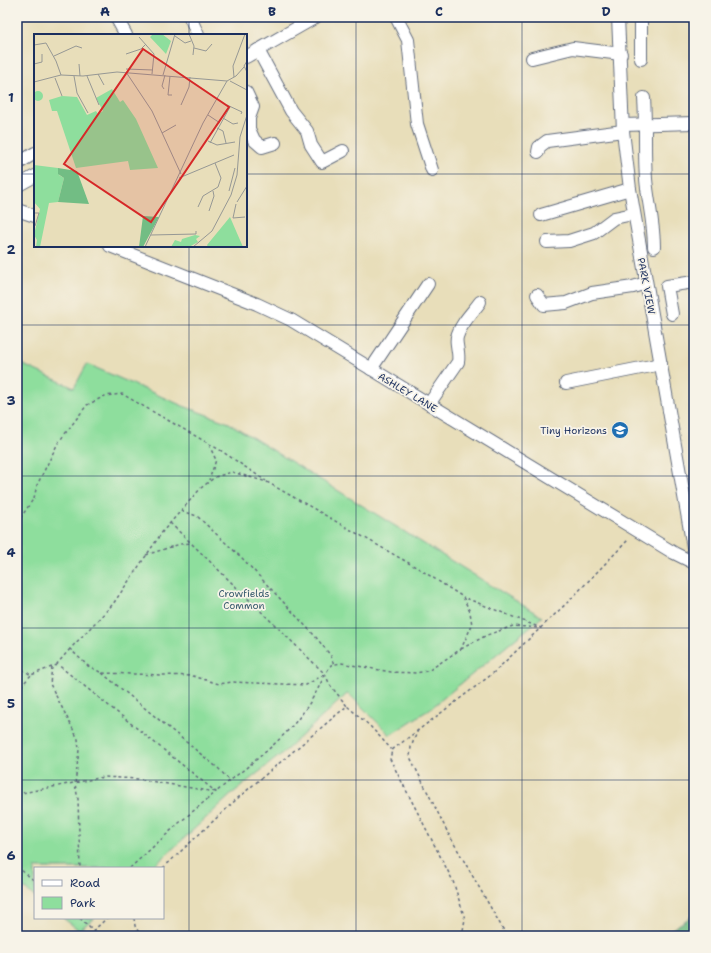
<svg xmlns="http://www.w3.org/2000/svg" width="711" height="953" font-family="'Shantell Sans',sans-serif">
  <style>
    .green { fill: #8ede9d; stroke: #54867e }
    .forest { fill: #72bd84; stroke: #467671 }
    .lines { fill: none; stroke-linecap: round; stroke-linejoin: round }
    .minor-casing { stroke: #636c7e; stroke-width: 14 }
    .path { stroke: #636c7e; stroke-width: 1.5; stroke-dasharray: 3 3; stroke-linecap: butt }
    .minor { stroke: #fff; stroke-width: 12 }
    .grid { fill: none; stroke: #1b2f5e; stroke-width: 1; stroke-opacity: 0.55 }
    .labels { text-anchor: middle; stroke-width: 3.5; stroke-linejoin: round; paint-order: stroke }
    .street-label { font-size: 10px; fill: #1b2f5e; stroke: #f7f3e8 }
    .poi-label { font-size: 10px; fill: #1b2f5e; stroke: #f7f3e8; text-anchor: end }
    .park-label { font-size: 10px; fill: #385b6e; stroke: #f7f3e8 }
    .inset-road { fill: none; stroke: #969895; stroke-width: 1 }
    .view { fill: #d62828; fill-opacity: 0.15; stroke: #d62828; stroke-width: 2 }
    .inset-edge { fill: none; stroke: #1b2f5e; stroke-width: 2 }
    .neatline { fill: none; stroke: #1b2f5e; stroke-width: 1.5 }
    .grid-label { font-size: 13px; text-anchor: middle; font-weight: bold; fill: #1b2f5e }
  </style>
  <rect width="100%" height="100%" fill="#f7f3e8"/>
  <filter id="ink" filterUnits="userSpaceOnUse"><feTurbulence type="fractalNoise" baseFrequency=".025" numOctaves="2"/><feDisplacementMap in="SourceGraphic" scale="8" xChannelSelector="R" yChannelSelector="G"/><feConvolveMatrix kernelMatrix="1 2 1 2 8 2 1 2 1" color-interpolation-filters="sRGB"/></filter>
  <filter id="wash" filterUnits="userSpaceOnUse"><feTurbulence type="fractalNoise" baseFrequency=".012" numOctaves="4" result="noise"/><feDisplacementMap in="SourceGraphic" scale="16" xChannelSelector="R" yChannelSelector="G"/><feGaussianBlur stdDeviation="0.9" result="paint"/><feColorMatrix in="noise" values="0 0 0 0 0 0 0 0 0 0 0 0 0 0 0 0 0 1.4 0 .05"/><feComposite in="paint" operator="in"/></filter>
  <g filter="url(#wash)">
    <rect width="100%" height="100%" fill="#e8deba"/>
    <g class="green">
      <polygon points="17,362 74,388 87,364 183,406 229,423 542,617 430,709 390,735 348,693 284,752 233,793 152,868 35,868 35,897 17,883"/>
      <polygon points="63,918 94,918 79,930"/>
    </g>
    <polygon class="forest" points="694,915 694,936 661,936"/>
  </g>
  <g filter="url(#ink)">
    <g class="lines">
      <g class="minor-casing">
        <g id="minor">
          <polyline points="116,17 126,35"/>
          <polyline points="190,17 198,35"/>
          <polyline points="396,17 408,40 417,124 432,170"/>
          <polyline points="618,17 623,131 630,189 694,553"/>
          <polyline points="258,50 291,111 307,131 311,145 322,162 343,151"/>
          <polyline points="246,57 316,17"/>
          <polyline points="532,58 573,48 621,54"/>
          <polyline points="641,59 641,17"/>
          <polyline points="246,92 253,107 249,118 249,129 254,140 262,147 275,143"/>
          <path d="M644,98c2,27 0,54 2,81 2,23 8,44 8,68"/>
          <polyline points="623,125 694,123"/>
          <polyline points="538,152 539,147 547,141 623,131"/>
          <polyline points="17,164 35,153"/>
          <polyline points="17,186 35,176"/>
          <polyline points="17,210 35,216"/>
          <polyline points="541,215 630,189"/>
          <polyline points="547,242 569,241 594,233 614,218 633,214"/>
          <polyline points="110,246 257,304 291,320 674,553 694,563"/>
          <polyline points="537,295 544,305 566,303 592,293 633,287 646,283"/>
          <polyline points="672,314 667,286 694,282"/>
          <polyline points="371,369 428,284"/>
          <polyline points="566,383 661,364"/>
          <path d="M429,404l29,-42c2,-9 -3,-19 -1,-25 3,-13 16,-25 23,-35"/>
        </g>
      </g>
      <g class="path">
        <polyline points="209,445 216,460 209,480"/>
        <polyline points="181,511 197,516 243,559 315,636 331,656 334,665"/>
        <polyline points="17,523 34,498 37,485 58,443 87,405 105,396 122,394 220,450 266,481"/>
        <polyline points="170,523 191,543"/>
        <polyline points="146,555 180,544 191,543 325,674"/>
        <polyline points="70,649 57,664 216,792 179,823 130,868"/>
        <polyline points="461,649 487,635 513,626 541,628 463,597"/>
        <polyline points="17,666 31,675 57,665"/>
        <polyline points="52,667 50,684 78,739 79,750 75,784 78,799 80,868"/>
        <polyline points="102,673 219,769 230,781"/>
        <polyline points="17,691 31,675"/>
        <polyline points="418,730 411,747 410,757 448,833 507,936"/>
        <path d="M17,794l87,-17 34,2 78,13c45,-37 85,-62 109,-118l-19,11 -74,-3 -13,2 -26,-8 -91,-3 -14,-7 -18,-17 43,-45 50,-73 38,-43 14,-11 17,-5 35,10 154,88 42,27 7,15 2,13 -11,24 -33,22 -12,2 -25,-1 -50,-9 -10,2 -6,9 5,11 17,21"/>
        <polyline points="17,867 35,881"/>
        <polyline points="163,868 239,797 347,706 370,726 392,750"/>
        <polyline points="80,918 93,931 106,936"/>
        <polyline points="134,918 135,926 141,936"/>
        <polyline points="93,931 107,918"/>
        <polyline points="462,936 465,919 453,881 390,759 392,750 491,675 570,600 629,539"/>
      </g>
      <use href="#minor" class="minor"/>
    </g>
  </g>
  <path class="grid" d="M189,17v18M356,17v919M522,17v919M17,174h18M246,174h448M189,246v690M17,325h677M17,476h677M17,628h677M17,780h677"/>
  <defs>
    <g id="school-disc" transform="scale(0.9)"><circle r="9.5" fill="#1f6fb2" stroke="#f7f3e8"/><path d="M0-5L7-2L0 1L-7-2ZM-4 1L0 2.5L4 1V4Q0 6-4 4Z" fill="#fff"/></g>
  </defs>
  <g fill-rule="evenodd">
    <use href="#school-disc" x="620" y="430"/>
  </g>
  <g class="labels">
    <g class="street-label">
      <text transform="translate(647 286) rotate(79)" y="4">PARK VIEW</text>
      <text transform="translate(408 392) rotate(31)" y="4">ASHLEY LANE</text>
    </g>
    <g class="poi-label">
      <text x="607" y="434">Tiny Horizons</text>
    </g>
    <g class="park-label">
      <text x="244" y="597">Crowfields<tspan x="244" dy="12">Common</tspan></text>
    </g>
  </g>
  <g transform="translate(34 34)">
    <rect width="213" height="213" fill="#e8deba"/>
    <path d="M119,0h9l9,7 -5,13 -16,-17zM78,55l8,13 3,-2 13,19 22,49 -28,2 -2,-9 -52,7 -19,-57h-5l-3,-11 13,-4 15,1 10,18 9,-4 2,3 5,-3 -7,-13zM-1 62a5 5 0 1 1 10 0a5 5 0 1 1-10 0ZM0,131l24,3 1,7 5,3 -6,24 -9,1 -9,44h-4l1,-7 -3,-5 6,-26 -6,-7zM196,183l13,30h-35l-1,-2zM161,201l5,1 -4,3 2,3 -9,5h-18l4,-7 6,2 1,-3z" fill="#8ede9d"/>
    <path d="M24,134l19,3 12,33 -31,-2 6,-24 -6,-4zM109,182l16,1 -16,30h-4z" fill="#72bd84"/>
    <path class="inset-road" d="M155,0l5,12 -1,9M141,2l10,7 6,-2M105,3l15,17 -2,20M12,9l10,18 5,14M0,11l12,-2M160,14l12,3 6,-7M92,20l15,-5 5,-5M20,22l22,-10 6,2M213,27l-3,5 3,6M0,30l8,-2v-8M45,30l1,12M92,35l27,1M92,38l26,39 29,63M64,40l6,11M27,41l22,1 34,-4 110,9M129,41l12,-41M40,42l3,17 11,20M53,42l12,29M136,42l-2,19h4M200,43l-1,-11 12,-32M21,44l7,18M193,47l9,-5 8,-9M196,47l17,9M0,48l27,-7M130,55l-2,-3 3,-11M147,71l8,-18 1,-10M193,71l15,7 -1,2M174,81l12,8M189,84l10,6 5,-1M183,94l6,3 3,12M128,99l14,-8M174,107l9,4 18,-3M176,109l20,-36M145,144l55,-23M195,157l6,-23M203,168l10,-16M202,170l-3,14 12,-1M164,173l5,-11 15,-9 3,-9 -6,-15M175,177l5,-15 -1,-5M0,179h5l-4,13M117,201l45,-1v-3M111,213l58,-124 24,-42M159,213l19,-16 19,-36 6,-20 3,-38 7,-22"/>
    <path class="view" d="M109,15l86,58 -78,115 -87,-58z"/>
    <rect width="213" height="213" class="inset-edge"/>
  </g>
  <rect width="711" height="953" fill="none" stroke="#f7f3e8" stroke-width="44"/>
  <rect x="34" y="867" width="130" height="52" fill="#f7f3e8" stroke="#9fa5b1"/>
  <rect x="42" y="880" width="20" height="6" fill="#ffffff" stroke="#9fa5b1"/>
  <text x="70" y="887" font-size="12" fill="#1b2f5e">Road</text>
  <rect x="42" y="897" width="20" height="12" fill="#8ede9d" stroke="#9fa5b1"/>
  <text x="70" y="907" font-size="12" fill="#1b2f5e">Park</text>
  <rect x="22" y="22" width="667" height="909" class="neatline"/>
  <g class="grid-label">
    <text x="105" y="16">A</text>
    <text x="272" y="16">B</text>
    <text x="439" y="16">C</text>
    <text x="606" y="16">D</text>
    <text x="11" y="102">1</text>
    <text x="11" y="254">2</text>
    <text x="11" y="405">3</text>
    <text x="11" y="557">4</text>
    <text x="11" y="708">5</text>
    <text x="11" y="860">6</text>
  </g>
</svg>
